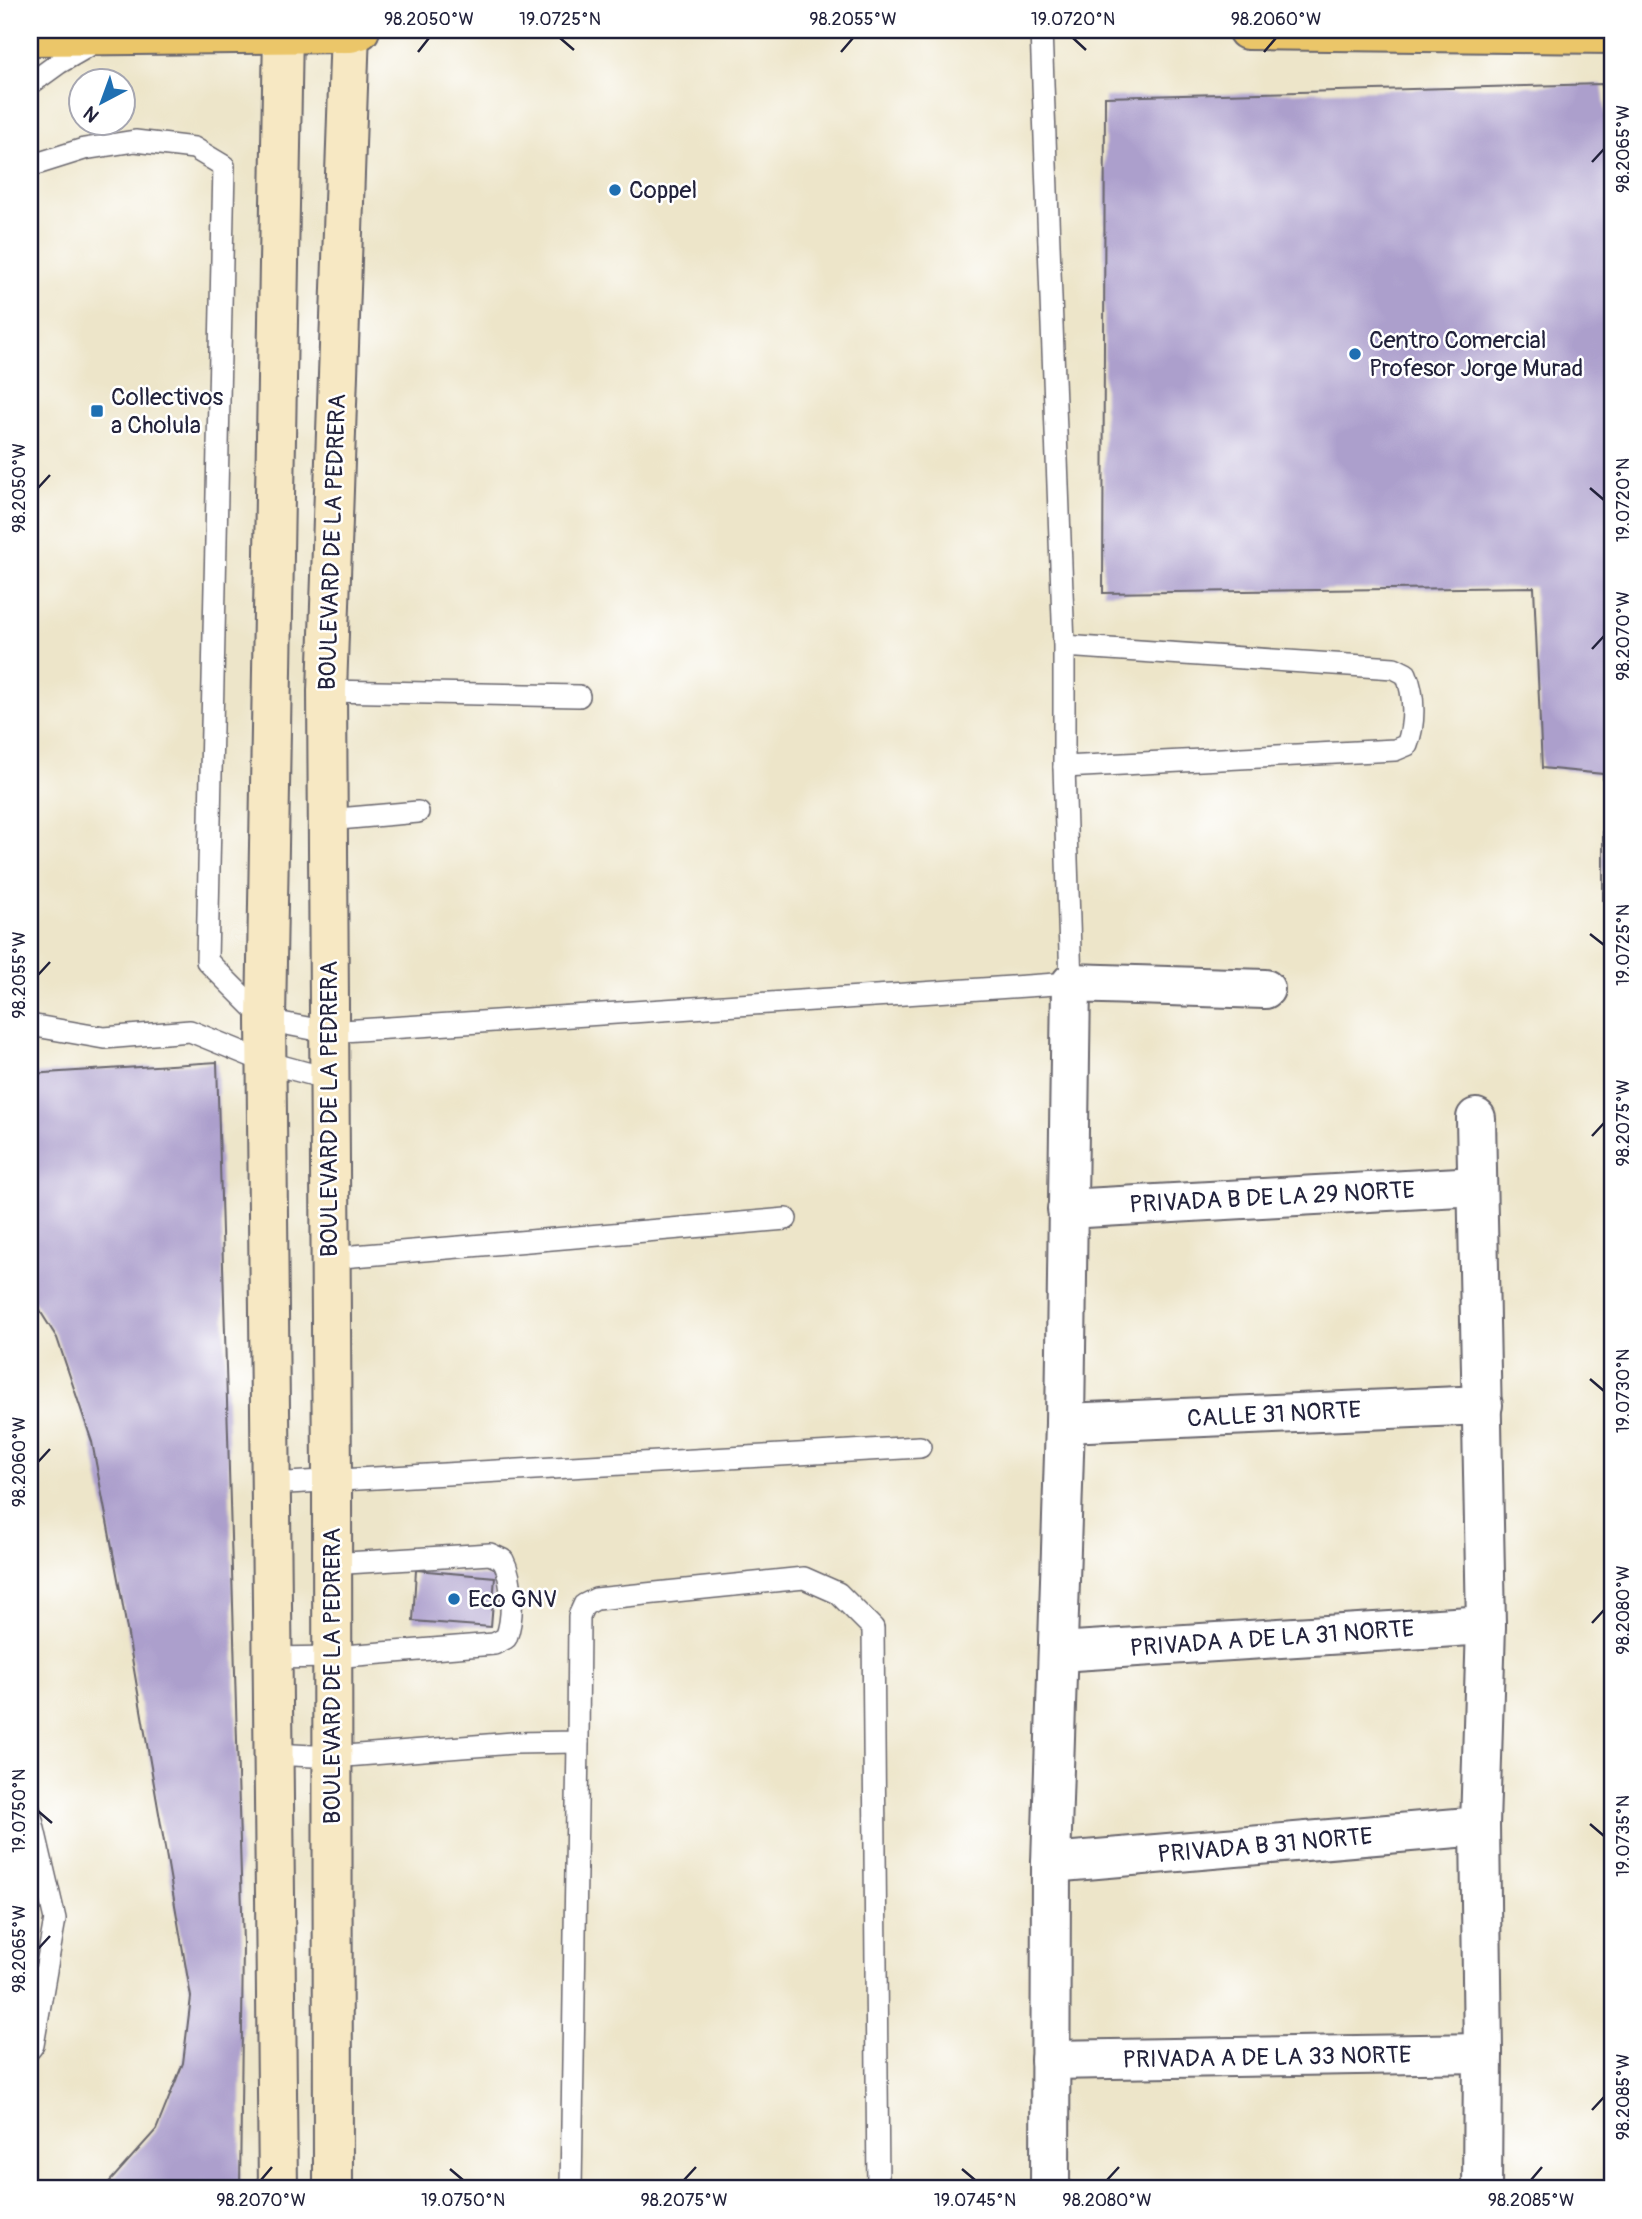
<svg xmlns="http://www.w3.org/2000/svg" width="1642" height="2219" font-family="Pangolin,sans-serif">
  <style>
    .building { fill: #ac9fcc }
    .lines { fill: none; stroke-linecap: round; stroke-linejoin: round }
    .lane-casing { stroke: #69666d; stroke-width: 24 }
    .street-casing { stroke: #69666d; stroke-width: 42 }
    .secondary-casing { stroke: #69666d; stroke-width: 42 }
    .primary-casing { stroke: #69666d; stroke-width: 42 }
    .path { stroke: #69666d; stroke-width: 4.5; stroke-dasharray: 2 5; stroke-linecap: butt }
    .lane { stroke: #fff; stroke-width: 21 }
    .street { stroke: #fff; stroke-width: 38 }
    .secondary { stroke: #f7e8c3; stroke-width: 38 }
    .primary { stroke: #ebc669; stroke-width: 38 }
    .ticks { fill: none; stroke: #22223b; stroke-width: 2.5 }
    .poi-dot { fill: #1f6fb2; stroke: #fff; stroke-width: 2.5 }
    .labels { text-anchor: middle; stroke-width: 5; stroke-linejoin: round; paint-order: stroke }
    .poi-label { font-size: 24px; fill: #22223b; stroke: #fff; text-anchor: start }
    .street-label { font-size: 24px; fill: #22223b; stroke: #fff }
    .neatline { fill: none; stroke: #22223b; stroke-width: 2.5 }
    .ticks-label { font-size: 18px; text-anchor: middle; fill: #22223b }
  </style>
  <rect width="100%" height="100%" fill="#fff"/>
  <filter id="ink" filterUnits="userSpaceOnUse"><feTurbulence type="fractalNoise" baseFrequency=".0143" numOctaves="2"/><feDisplacementMap in="SourceGraphic" scale="14" xChannelSelector="R" yChannelSelector="G"/><feConvolveMatrix kernelMatrix="1 2 1 2 8 2 1 2 1" color-interpolation-filters="sRGB"/></filter>
  <filter id="wash" filterUnits="userSpaceOnUse"><feTurbulence type="fractalNoise" baseFrequency=".00686" numOctaves="4" result="noise"/><feDisplacementMap in="SourceGraphic" scale="28" xChannelSelector="R" yChannelSelector="G"/><feGaussianBlur stdDeviation="1.57" result="paint"/><feColorMatrix in="noise" values="0 0 0 0 0 0 0 0 0 0 0 0 0 0 0 0 0 1.4 0 .05"/><feComposite in="paint" operator="in"/></filter>
  <g filter="url(#wash)">
    <rect width="100%" height="100%" fill="#ede5c9"/>
    <g id="blocks">
      <g class="building">
        <polygon points="1602,84 1607,122 1612,122 1612,900 1603,900 1603,774 1542,768 1534,587 1103,593 1105,97"/>
        <polygon points="217,1062 243,1944 240,2189 103,2189 156,2130 183,2063 191,1997 121,1595 92,1442 57,1338 30,1295 30,1074"/>
        <polygon points="416,1570 495,1577 491,1627 413,1621"/>
      </g>
    </g>
  </g>
  <g filter="url(#ink)">
    <use href="#blocks" fill-opacity="0" stroke="#69666d" stroke-width="2"/>
    <g class="lines">
      <g class="lane-casing">
        <g id="lane">
          <path d="M1041,30l23,616v121l331,-17 12,-5c8,-21 8,-50 -1,-71l-12,-6 -330,-22"/>
          <polyline points="30,84 59,63 99,40"/>
          <polyline points="30,166 84,149 135,141 194,148 224,166 207,961 266,1020 328,1032 1071,983 1064,767"/>
          <polyline points="327,691 579,696"/>
          <polyline points="327,820 418,812"/>
          <polyline points="30,1025 104,1038 190,1031 266,1062 329,1079"/>
          <polyline points="330,1258 786,1219"/>
          <polyline points="270,1484 920,1447"/>
          <path d="M272,1658l60,-1 162,-13 12,-6c8,-20 7,-59 -3,-78l-13,-6 -159,10"/>
          <polyline points="273,1754 333,1757 513,1743 578,1742 579,1616 584,1605 596,1599 804,1578 838,1593 873,1628 878,2189"/>
          <polyline points="30,1812 55,1919 33,2045 30,2049"/>
          <polyline points="571,2189 578,1742"/>
        </g>
      </g>
      <g class="street-casing">
        <g id="street">
          <polyline points="1476,1118 1486,1625 1480,1826 1483,2053 1482,2189"/>
          <polyline points="1067,1209 1477,1186"/>
          <polyline points="1065,1423 1483,1405"/>
          <polyline points="1058,1652 1486,1625"/>
          <polyline points="1051,1863 1480,1826"/>
          <polyline points="1050,2060 1483,2053"/>
          <polyline points="1050,2189 1051,1863 1065,1423 1071,983 1265,989"/>
        </g>
      </g>
      <g class="secondary-casing">
        <g id="secondary">
          <polyline points="278,2189 266,1020 283,30"/>
          <polyline points="333,2189 332,1480 327,691 350,30"/>
        </g>
      </g>
      <g class="primary-casing">
        <g id="primary">
          <polyline points="1247,30 1612,34"/>
          <polyline points="30,36 350,33 360,30"/>
        </g>
      </g>
      <polyline class="path" points="493,30 557,32 557,30"/>
      <use href="#lane" class="lane"/>
      <use href="#street" class="street"/>
      <use href="#secondary" class="secondary"/>
      <use href="#primary" class="primary"/>
    </g>
  </g>
  <path class="ticks" d="M560,38l14,12M1073,38l13,12M418,52l11,-14M841,52l12,-14M1264,52l12,-14M1592,162l12,-13M38,488l12,-13M1590,488l14,12M1592,649l12,-13M1590,934l14,11M38,975l12,-13M1592,1136l12,-13M1590,1379l14,12M38,1462l12,-13M1592,1623l12,-13M38,1811l14,12M1590,1824l14,12M38,1949l12,-13M1592,2110l12,-13M450,2169l13,11M962,2169l13,11M261,2180l11,-13M684,2180l12,-13M1107,2180l12,-13M1531,2180l11,-13"/>
  <g class="poi-dot">
    <circle cx="615" cy="190" r="7"/>
    <circle cx="1355" cy="354" r="7"/>
    <rect x="90" y="404" width="14" height="14" rx="3.5"/>
    <circle cx="454" cy="1599" r="7"/>
  </g>
  <g class="labels">
    <g class="poi-label">
      <text x="629" y="198">Coppel</text>
      <text x="1369" y="348">Centro Comercial<tspan x="1369" dy="28">Profesor Jorge Murad</tspan></text>
      <text x="111" y="405">Collectivos<tspan x="111" dy="28">a Cholula</tspan></text>
      <text x="468" y="1607">Eco GNV</text>
    </g>
    <g class="street-label">
      <text transform="translate(332 542) rotate(-88)" y="8">BOULEVARD DE LA PEDRERA</text>
      <text transform="translate(329 1109) rotate(-90)" y="8">BOULEVARD DE LA PEDRERA</text>
      <text transform="translate(1272 1197) rotate(-3)" y="8">PRIVADA B DE LA 29 NORTE</text>
      <text transform="translate(1274 1414) rotate(-3)" y="8">CALLE 31 NORTE</text>
      <text transform="translate(1272 1638) rotate(-4)" y="8">PRIVADA A DE LA 31 NORTE</text>
      <text transform="translate(332 1676) rotate(-90)" y="8">BOULEVARD DE LA PEDRERA</text>
      <text transform="translate(1265 1845) rotate(-5)" y="8">PRIVADA B 31 NORTE</text>
      <text transform="translate(1267 2057) rotate(-1)" y="8">PRIVADA A DE LA 33 NORTE</text>
    </g>
  </g>
  <rect width="1642" height="2219" fill="none" stroke="#fff" stroke-width="77"/>
  <g transform="translate(102 102) rotate(221)"><circle r="33" fill="#ffffff" stroke="#a7a7b1" stroke-width="2"/>
  <path d="M0-5L12 26L0 18L-12 26Z" fill="#1f6fb2"/>
  <text y="-10" font-size="19" font-weight="bold" text-anchor="middle" fill="#22223b">N</text>
  </g>
  <rect x="38" y="38" width="1566" height="2142" class="neatline"/>
  <g class="ticks-label">
    <text x="429" y="25">98.2050°W</text>
    <text x="560" y="25">19.0725°N</text>
    <text x="853" y="25">98.2055°W</text>
    <text x="1073" y="25">19.0720°N</text>
    <text x="1276" y="25">98.2060°W</text>
    <text transform="translate(1623 149) rotate(-90)" y="6">98.2065°W</text>
    <text transform="translate(19 488) rotate(-90)" y="6">98.2050°W</text>
    <text transform="translate(1623 500) rotate(-90)" y="6">19.0720°N</text>
    <text transform="translate(1623 636) rotate(-90)" y="6">98.2070°W</text>
    <text transform="translate(1623 945) rotate(-90)" y="6">19.0725°N</text>
    <text transform="translate(19 975) rotate(-90)" y="6">98.2055°W</text>
    <text transform="translate(1623 1123) rotate(-90)" y="6">98.2075°W</text>
    <text transform="translate(1623 1391) rotate(-90)" y="6">19.0730°N</text>
    <text transform="translate(19 1462) rotate(-90)" y="6">98.2060°W</text>
    <text transform="translate(1623 1610) rotate(-90)" y="6">98.2080°W</text>
    <text transform="translate(19 1811) rotate(-90)" y="6">19.0750°N</text>
    <text transform="translate(1623 1836) rotate(-90)" y="6">19.0735°N</text>
    <text transform="translate(19 1949) rotate(-90)" y="6">98.2065°W</text>
    <text transform="translate(1623 2097) rotate(-90)" y="6">98.2085°W</text>
    <text x="261" y="2206">98.2070°W</text>
    <text x="463" y="2206">19.0750°N</text>
    <text x="684" y="2206">98.2075°W</text>
    <text x="975" y="2206">19.0745°N</text>
    <text x="1107" y="2206">98.2080°W</text>
    <text x="1531" y="2206">98.2085°W</text>
  </g>
</svg>
